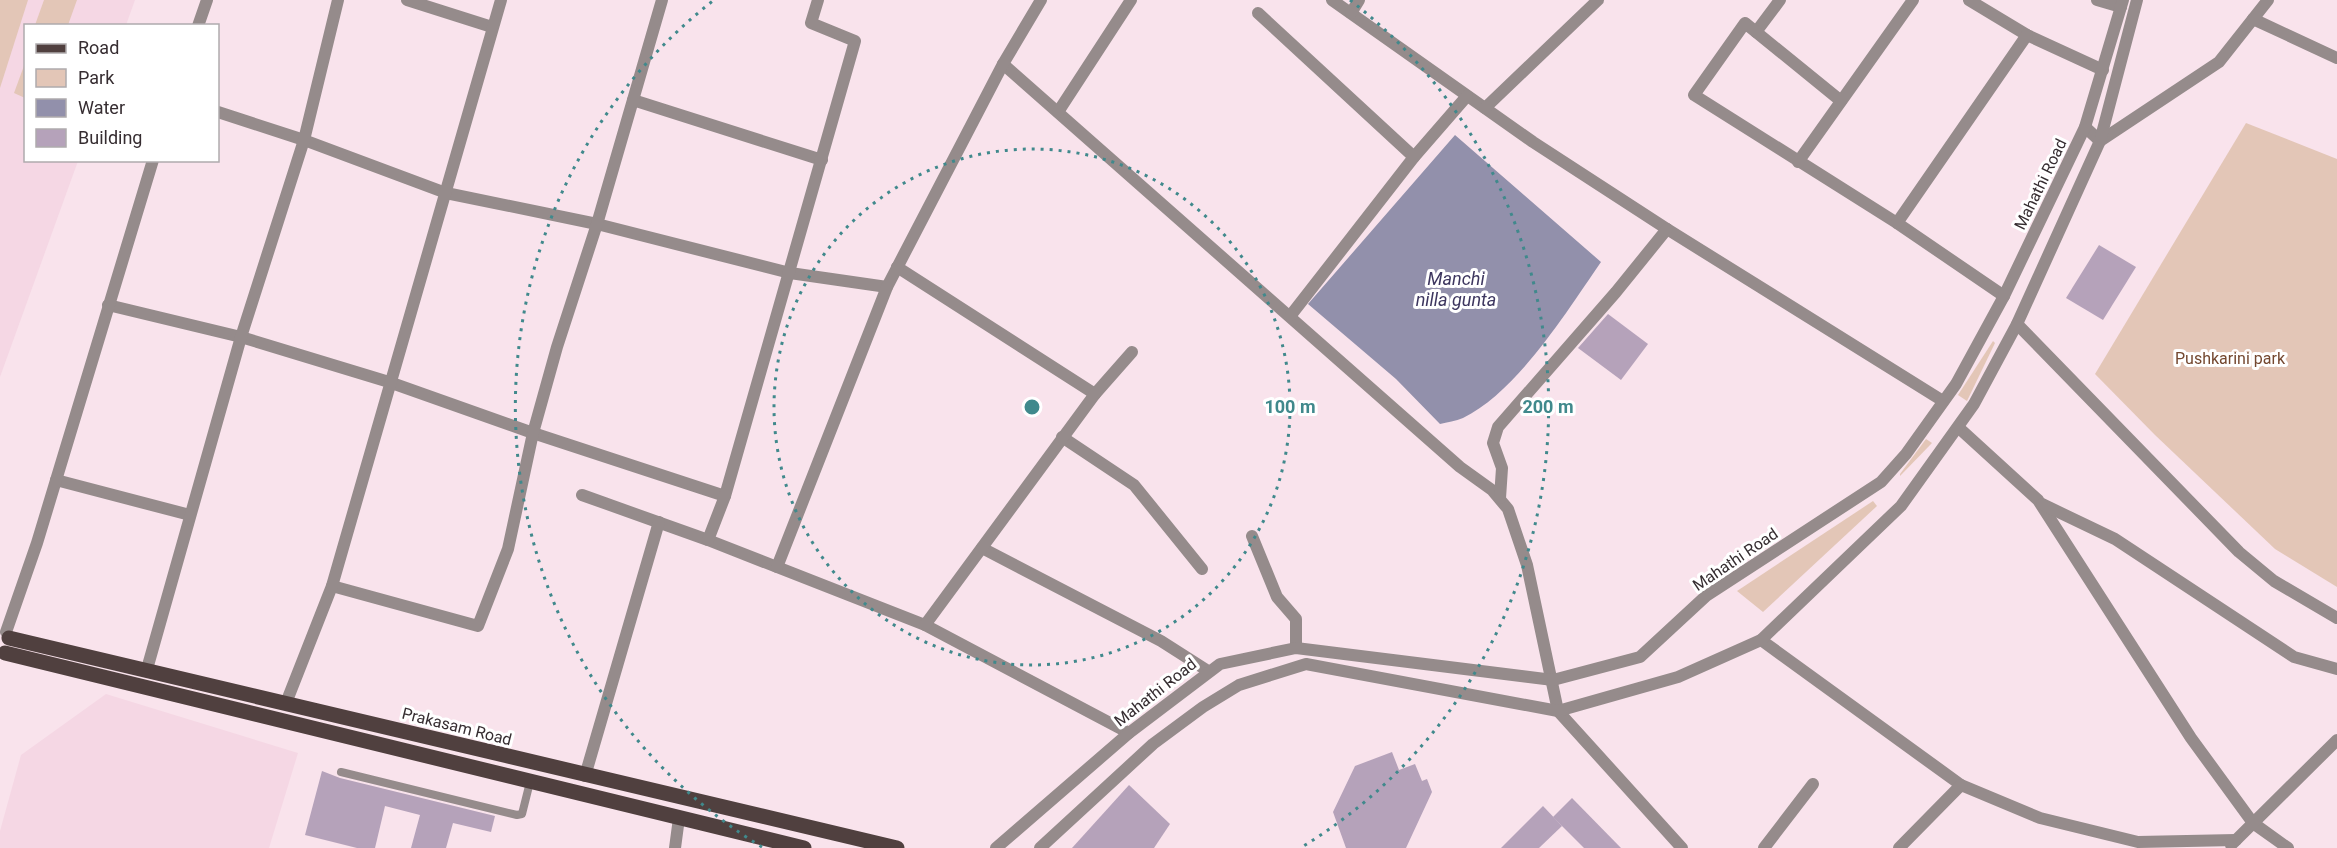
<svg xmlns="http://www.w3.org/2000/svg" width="2337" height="848" font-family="Roboto,sans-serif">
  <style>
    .built { fill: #f5d7e4 }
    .green { fill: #e3c6b7 }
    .water { fill: #9290ab }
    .building { fill: #b5a2ba }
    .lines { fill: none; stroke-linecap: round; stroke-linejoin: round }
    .service { stroke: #958b8b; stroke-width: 8 }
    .minor { stroke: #958b8b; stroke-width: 12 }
    .tertiary { stroke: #958b8b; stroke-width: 12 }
    .primary { stroke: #50403f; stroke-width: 15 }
    .ring { fill: none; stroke: #40898c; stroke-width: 3; stroke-dasharray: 3 6 }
    .labels { text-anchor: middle; stroke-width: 6; stroke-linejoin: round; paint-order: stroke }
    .street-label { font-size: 16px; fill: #362d31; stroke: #fff }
    .park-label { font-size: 16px; fill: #744830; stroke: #fff }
    .water-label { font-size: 18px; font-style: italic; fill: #3d365f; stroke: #fff }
    .centre { fill: #40898c; stroke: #fff; stroke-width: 3 }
    .ring-label { font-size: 18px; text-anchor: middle; font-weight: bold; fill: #40898c; stroke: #fff; stroke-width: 6; stroke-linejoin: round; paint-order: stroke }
  </style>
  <rect width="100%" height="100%" fill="#f9e3ec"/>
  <g class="built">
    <polygon points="0,0 135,0 126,25 26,26 26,160 78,161 0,377"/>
    <polygon points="106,694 298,753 269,848 0,848 0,831 21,755"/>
  </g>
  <g class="green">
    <polygon points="0,0 28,0 0,88"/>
    <polygon points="44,0 77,0 68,25 35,25"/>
    <polygon points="25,63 25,98 14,93"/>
    <polygon points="2246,123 2337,159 2337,587 2275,549 2155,435 2095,374"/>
    <polygon points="1993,341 1995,343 1967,401 1958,395"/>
    <polygon points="1926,439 1932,443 1900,476 1900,474"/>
    <polygon points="1873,501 1877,506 1763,612 1737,591"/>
  </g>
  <path class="water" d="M1455,135l146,127c-34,49 -83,129 -138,156 -7,3 -16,4 -23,6l-44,-45 -88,-75z"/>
  <g class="building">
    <polygon points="2099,245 2136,267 2103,320 2066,298"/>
    <polygon points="1608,314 1648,344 1621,380 1578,348"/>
    <polygon points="1392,752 1399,770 1415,764 1422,781 1427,779 1432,792 1406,848 1346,848 1333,812 1355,766"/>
    <polygon points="322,771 340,778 495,816 491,832 453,823 446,848 411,848 420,815 385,806 375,848 357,848 305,835"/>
    <polygon points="1129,785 1170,824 1154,848 1072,848"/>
    <polygon points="1572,798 1621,848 1584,848 1553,817"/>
    <polygon points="1543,806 1562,826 1539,848 1501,848"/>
  </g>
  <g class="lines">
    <polyline class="service" points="341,772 517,815 522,814 530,782"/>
    <g class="minor">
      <polyline points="407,0 492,27"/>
      <polyline points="1332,0 1533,142 1667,229 1943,401"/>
      <polyline points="1969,0 2027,35 2103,70"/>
      <polyline points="2097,0 2121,7"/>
      <polyline points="1258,13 1414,157"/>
      <polyline points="1351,13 1359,0"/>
      <polyline points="2253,19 2337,58"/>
      <polyline points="198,26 207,0"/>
      <polyline points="1756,32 1780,0"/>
      <polyline points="1003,64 1460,467 1492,490 1508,509 1527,565 1558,711 1682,848"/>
      <polyline points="633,100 822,160"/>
      <polyline points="1841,101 1745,23 1694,95 1897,223 2004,296"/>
      <polyline points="1485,108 1598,0"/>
      <polyline points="218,112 304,140 446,193 597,224 790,273 887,287"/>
      <polyline points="1058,112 1131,0"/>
      <polyline points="2085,127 2100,141 2219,62 2268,0"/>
      <polyline points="1798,162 1913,0"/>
      <polyline points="1897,223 2027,35"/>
      <polyline points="897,267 1095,394 1132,352"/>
      <polyline points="108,305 241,337 389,382 533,433 725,496"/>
      <polyline points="1291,315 1414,157 1467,96"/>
      <polyline points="2017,324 2239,552 2274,581 2337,618"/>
      <polyline points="1959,428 2038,500 2191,738 2253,823 2288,848"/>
      <polyline points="1062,437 1134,485 1202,569"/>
      <polyline points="56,480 190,515"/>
      <polyline points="582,495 708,540 925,625 1129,733"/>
      <polyline points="1500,498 1502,468 1493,443 1498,427 1616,292 1667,229"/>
      <polyline points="2042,504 2115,539 2294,657 2337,669"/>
      <polyline points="1252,536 1277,597 1296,619 1296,648"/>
      <polyline points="708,540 725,496 855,41 811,23 818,0"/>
      <polyline points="982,548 1161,641 1208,671"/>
      <polyline points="777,567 887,287 1003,64 1041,0"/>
      <polyline points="332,586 478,626 508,549 533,433 557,347 597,224 662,0"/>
      <polyline points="925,625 1095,394"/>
      <polyline points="6,632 37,543 153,160"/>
      <polyline points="1761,640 1961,785"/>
      <polyline points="147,669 241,337 304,140 338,0"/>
      <polyline points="286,703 332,586 501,0"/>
      <polyline points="585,776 659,522"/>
      <polyline points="2231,845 2337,740"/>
      <polyline points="675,848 679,818"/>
      <polyline points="1764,848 1813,784"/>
      <polyline points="1899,848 1961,785 2040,818 2138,842 2236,840"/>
    </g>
    <g class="tertiary">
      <polyline points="996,848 1129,733 1220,664 1296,648 1553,680 1640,657 1706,596 1881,482 1906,454 1956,384 2004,296 2085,127 2123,0"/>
      <polyline points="1040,848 1153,744 1203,707 1239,685 1306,664 1558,711 1678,677 1761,640 1901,506 1974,404 2017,324 2100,141 2137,0"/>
    </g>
    <g class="primary">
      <polyline points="9,638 897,848"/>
      <polyline points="5,653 804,848"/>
    </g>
  </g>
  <g class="ring">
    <circle cx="1032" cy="407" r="258"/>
    <path d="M762 847A516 516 0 0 1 714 0M1350 0A516 516 0 0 1 1302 847"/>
  </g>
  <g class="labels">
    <g class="street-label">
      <text transform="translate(2040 184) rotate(-64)" y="6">Mahathi Road</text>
      <text transform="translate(1735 559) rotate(-34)" y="6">Mahathi Road</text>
      <text transform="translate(1155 692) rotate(-38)" y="6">Mahathi Road</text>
      <text transform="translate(457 726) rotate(14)" y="6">Prakasam Road</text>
    </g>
    <g class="park-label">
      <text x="2230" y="364">Pushkarini park</text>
    </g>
    <g class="water-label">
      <text x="1456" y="285">Manchi<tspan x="1456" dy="21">nilla gunta</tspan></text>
    </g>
  </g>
  <circle cx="1032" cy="407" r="9" class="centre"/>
  <g class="ring-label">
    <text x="1290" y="413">100 m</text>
    <text x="1548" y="413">200 m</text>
  </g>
  <rect x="24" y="24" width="195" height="138" fill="#ffffff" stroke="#afabad" stroke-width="1.5"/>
  <rect x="36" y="44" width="30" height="9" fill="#50403f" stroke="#afabad" stroke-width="1.5"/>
  <text x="78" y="54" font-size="18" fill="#362d31">Road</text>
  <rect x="36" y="69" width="30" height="18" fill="#e3c6b7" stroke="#afabad" stroke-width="1.5"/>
  <text x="78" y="84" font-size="18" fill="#362d31">Park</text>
  <rect x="36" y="99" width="30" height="18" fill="#9290ab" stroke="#afabad" stroke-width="1.5"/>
  <text x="78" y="114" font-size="18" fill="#362d31">Water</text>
  <rect x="36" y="129" width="30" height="18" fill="#b5a2ba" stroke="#afabad" stroke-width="1.5"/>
  <text x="78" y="144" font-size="18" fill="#362d31">Building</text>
</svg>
